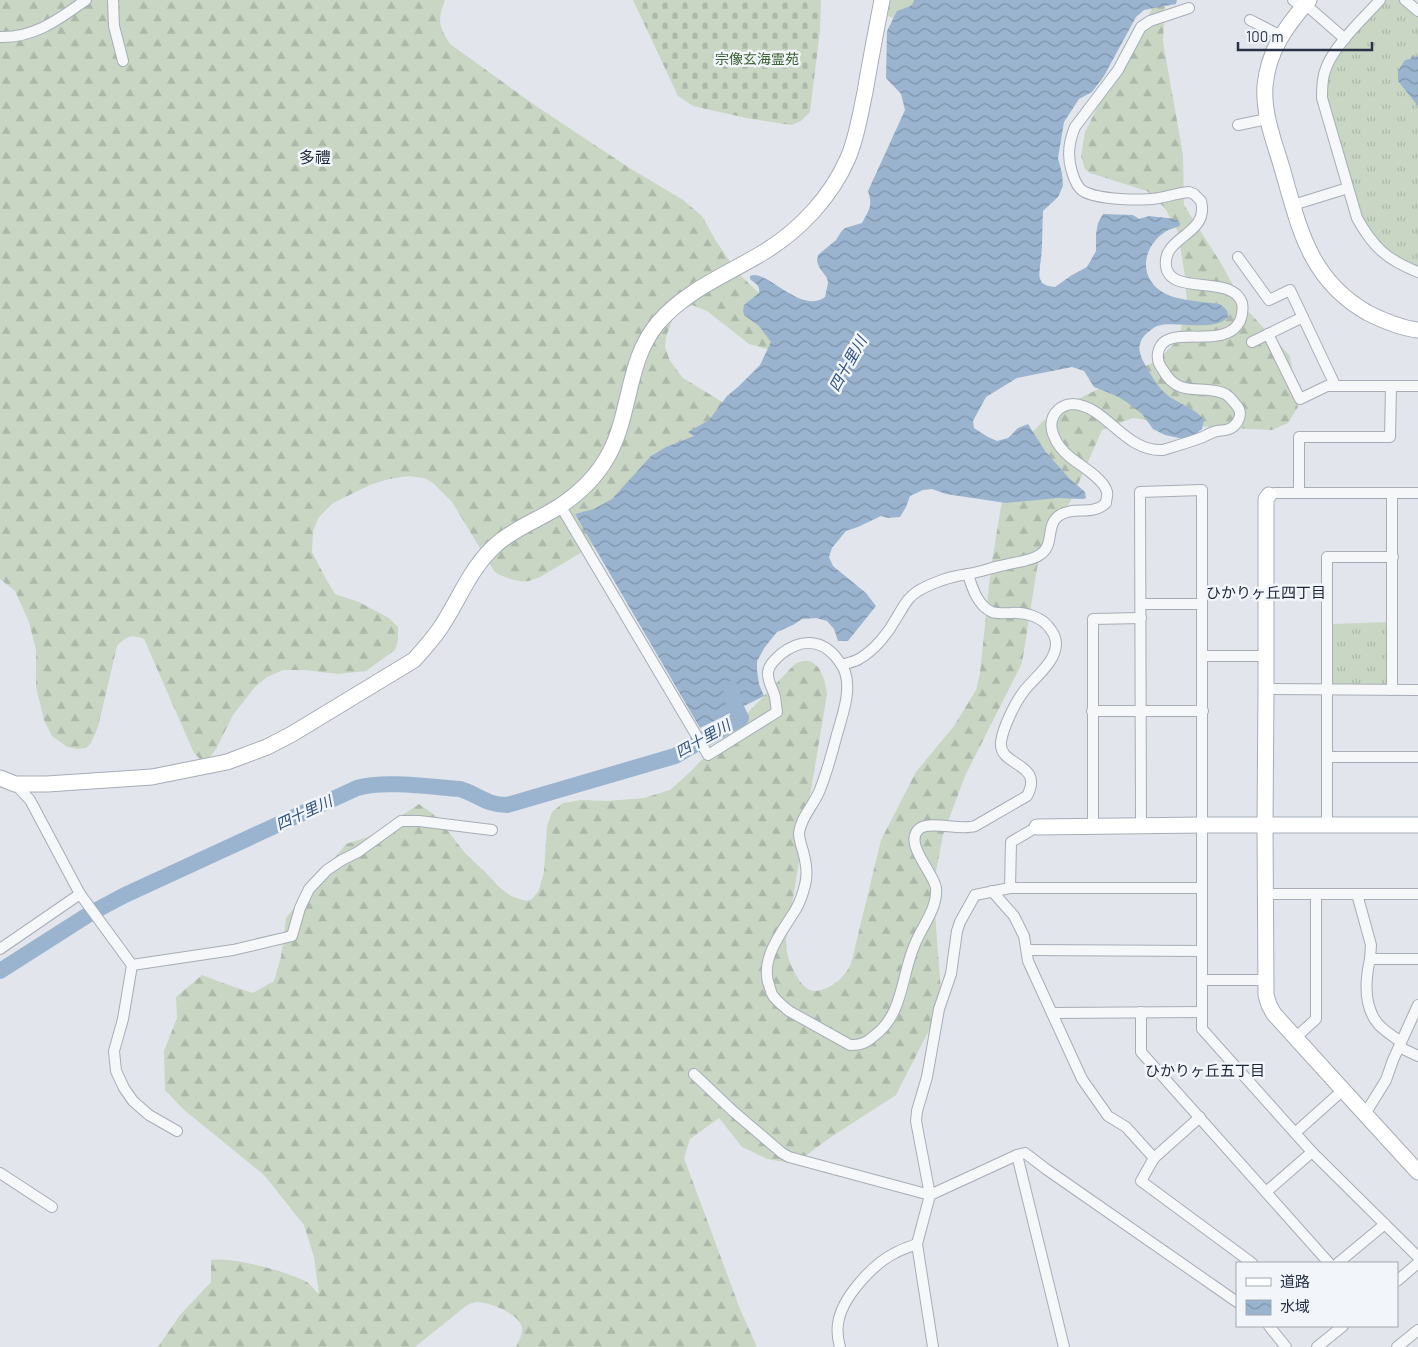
<svg xmlns="http://www.w3.org/2000/svg" width="1418" height="1347" font-family="Barlow,'Noto Sans JP',sans-serif">
  <style>
    .grass { fill: url(#grass-tufts) }
    .forest { fill: url(#forest-firs) }
    .cemetery { fill: url(#cemetery-stones) }
    .water { fill: url(#water-waves) }
    .lines { fill: none; stroke-linecap: round; stroke-linejoin: round }
    .river { stroke: #9ab4cf; stroke-width: 16 }
    .street-casing { stroke: #a6adb7; stroke-width: 12 }
    .secondary-casing { stroke: #a6adb7; stroke-width: 17 }
    .street { stroke: #f5f7f9; stroke-width: 10 }
    .secondary { stroke: #fff; stroke-width: 15 }
    .labels { text-anchor: middle; stroke-width: 5; stroke-linejoin: round; paint-order: stroke }
    .park-label { font-size: 14px; fill: #3d6334; stroke: #f2f5f9 }
    .water-label { font-size: 15px; font-style: italic; fill: #2e527e; stroke: #f2f5f9 }
    .neighbourhood-label { font-size: 15px; fill: #1a2436; stroke: #f2f5f9 }
    .quarter-label { font-size: 16px; fill: #1a2436; stroke: #f2f5f9 }
  </style>
  <defs>
    <pattern id="grass-tufts" width="24" height="20" patternUnits="userSpaceOnUse" patternTransform="scale(1.25)"><rect width="24" height="20" fill="#c8d6c3"/><path d="M3 7l-1-3M5 7V3M7 7l1-3M15 17l-1-3M17 17v-4M19 17l1-3" fill="none" stroke="#acb8a9"/></pattern>
    <pattern id="forest-firs" width="22" height="20" patternUnits="userSpaceOnUse" patternTransform="scale(1.25)"><rect width="22" height="20" fill="#c8d6c3"/><path d="M5 1l3.5 6h-7zM16 11l3.5 6h-7z" fill="#acb8a9"/></pattern>
    <pattern id="cemetery-stones" width="16" height="16" patternUnits="userSpaceOnUse" patternTransform="scale(1.25)"><rect width="16" height="16" fill="#c8d6c3"/><path d="M2 7V4a2 2 0 0 1 4 0v3zM10 15v-3a2 2 0 0 1 4 0v3z" fill="#acb8a9"/></pattern>
    <pattern id="water-waves" width="16" height="10" patternUnits="userSpaceOnUse" patternTransform="scale(1.25)"><rect width="16" height="10" fill="#9ab4cf"/><path d="M0 5q4-4 8 0t8 0" fill="none" stroke="#7e93aa"/></pattern>
  </defs>
  <rect width="100%" height="100%" fill="#e2e6ec"/>
  <g class="grass">
    <polygon points="1385,0 1400,0 1418,16 1418,268 1403,261 1374,239 1360,214 1326,99 1328,71 1336,57"/>
    <polygon points="1389,622 1389,683 1386,685 1334,686 1331,682 1331,624"/>
  </g>
  <g class="forest">
    <path d="M0,0h445c-8,20 -6,27 5,44l83,60 95,63 55,33 19,16 14,25 22,32 21,20 21,24 -10,33 -21,-6 -42,-33 -15,-6 -17,10 -4,8 -5,14 -1,10 5,14 13,17 82,50 -154,107 -71,42c-3,1 -7,3 -11,4 -9,2 -28,-4 -35,-10l-42,-69 -19,-19 -9,-5 -15,-2 -20,3 -19,6 -37,18 -14,14 -6,14 -1,21 14,27 9,15 24,8 30,16 9,9v13l-3,10 -29,21 -28,3 -35,-4h-20l-16,7 -12,10 -22,28 -17,34 -6,8 -5,2h-5l-6,-6 -50,-114c-13,-5 -17,-3 -27,7l-19,81 -7,16 -5,5 -8,1 -11,-2 -15,-11 -8,-16 -8,-33v-37l-7,-28 -14,-31 -15,-12z"/>
    <path d="M874,0h88l-64,20c-11,-3 -19,-10 -24,-20z"/>
    <path d="M1157,0h8l-2,42 20,113 1,50 38,60 24,44 44,47 8,51 -10,16 -16,7 -80,-4 -59,-8 -31,12 -30,68 -34,64 -16,101 -57,113 -22,59 -10,52 9,118 -46,90 -68,44 -33,25 -28,-5 -25,-12 -23,-29 -29,21 -6,19 56,151 17,38h-241c2,-5 7,-13 6,-19 -2,-14 -33,-26 -45,-26 -4,0 -8,2 -11,4l-51,41h-257l22,-32 31,-33v-22c23,-3 74,11 94,21 6,3 10,10 14,13l-5,-37 -10,-32 -40,-50 -81,-66 -18,-19 -1,-39 13,-33 -1,-21 26,-22 29,11 22,7 21,-12 7,-24 5,-39 60,-74 25,-8 48,-32 17,12 29,37 23,22 11,12 12,9 8,3 8,2 5,-2 7,-9 5,-18 3,-46 5,-14 11,-9 18,-3 26,1 37,-3 26,-8 20,-18 105,-108c22,-12 30,13 32,30l-41,246c1,5 0,11 2,16 2,9 12,29 20,33 6,4 13,1 19,-1 12,-6 18,-13 24,-24l30,-124 35,-68 38,-46 22,-36 4,-17 11,-106 11,-66 16,-54 25,-26 37,-23 76,-37 19,-18 6,-14 6,-28 -2,-24 -7,-45 -13,-24 -18,-17 -57,-18 -5,-4 -4,-13 4,-24 20,-40z"/>
  </g>
  <polygon class="cemetery" points="633,0 821,0 820,30 810,112 801,121 792,125 746,118 693,106 678,96"/>
  <g class="water">
    <path d="M914,0h263l-1,4 -32,6 -8,7 -32,59 -12,16 -13,7 -15,23 -6,36 4,15 1,13 -5,11 -15,14c-1,19 0,36 -3,55 0,5 -2,10 1,15 3,5 8,5 14,6l17,-12 15,-8 9,-16v-17l2,-11 5,-9 30,1 6,4 10,-3 27,3 4,4v3c-5,2 -11,3 -15,6 -24,16 -27,48 1,62 10,6 39,8 53,10 5,3 10,6 9,13 -15,16 -52,3 -71,9 -4,2 -9,6 -12,9 -12,13 -2,26 5,38 4,7 9,15 16,21 12,10 28,13 38,26l-2,9 -14,11 -23,-5 -12,-6 -11,-15 -14,-11 -11,-7 -23,-9 -10,-16 -12,-4 -55,11 -31,19 -13,24 1,7 14,9 9,4 11,-3 10,-10 10,-4 17,27 24,27 16,14 1,6 -3,1 -25,-1 -52,5 -60,-9 -14,-5 -9,1 -13,6 -4,11 -6,10 -12,1 -7,-2 -23,11 -12,4 -14,17 -3,9 4,9 33,27 10,13 -28,35h-10l-4,-12 -7,-8 -11,-3 -14,1 -9,6 -16,7 -12,15 -8,14v9l2,14 5,12 -64,32 -125,-214 19,-5 18,-10 39,-43 15,-9 28,-11 -6,-4 21,-12 18,-24 12,-10 21,-21 11,-23 -12,-16 -15,-11 -1,-4 1,-6 15,-12c1,-9 -4,-9 -9,-14v-3c16,-8 50,39 75,21l3,-14 -1,-5 -8,-11 -2,-6 1,-6 18,-15 5,-8 4,-4 17,-5c7,-13 11,-17 6,-32l37,-81 -4,-16 -15,-16 1,-47 10,-20 16,-6z"/>
    <polygon points="1413,55 1416,57 1418,56 1418,106 1398,81 1398,71 1405,60 1410,59"/>
  </g>
  <g class="lines">
    <path class="river" d="M0,971l91,-58 34,-18 232,-107c27,-8 75,-1 103,1 19,6 26,16 47,16l168,-49 66,-38 -7,-14 -3,-15"/>
    <g class="street-casing">
      <g id="street">
        <polyline points="113,0 114,26 123,61"/>
        <polyline points="1293,0 1302,7"/>
        <path d="M1380,0c-17,19 -48,47 -55,71 -3,8 -3,18 -3,27l35,120c16,29 30,42 61,54"/>
        <polyline points="1405,0 1418,11"/>
        <polyline points="1305,4 1345,39"/>
        <polyline points="1250,20 1281,36"/>
        <path d="M0,37c35,1 59,-18 86,-37"/>
        <polyline points="1238,125 1267,119"/>
        <polyline points="1293,205 1348,188"/>
        <polyline points="1238,257 1269,300 1290,290 1335,385"/>
        <polyline points="1268,334 1300,399 1327,386 1391,386"/>
        <polyline points="1252,342 1303,317"/>
        <polyline points="1299,493 1299,437 1390,437 1391,386 1418,386"/>
        <polyline points="1392,493 1392,690"/>
        <polyline points="1269,495 1275,493 1418,493"/>
        <path d="M560,505l148,250 69,-43c-1,-5 -1,-10 -2,-15 -2,-9 -8,-15 -7,-25 1,-8 8,-13 13,-18 18,-14 38,-16 54,2 4,5 8,10 10,16 7,20 -4,47 -9,66 -5,19 -10,37 -17,54 -6,14 -18,25 -20,41 0,6 2,12 4,18 3,12 5,22 2,34 -2,8 -5,17 -9,24 -14,23 -38,51 -26,79 1,4 2,8 5,10 4,5 9,9 14,13l61,34c11,0 16,-2 24,-9 30,-22 27,-61 41,-92 7,-18 23,-36 21,-56 -2,-15 -33,-45 -17,-59 10,-9 41,2 56,-3l52,-30c18,-34 -29,-29 -26,-54 2,-15 14,-39 23,-51 10,-13 32,-29 32,-47 0,-5 -2,-10 -5,-14 -8,-13 -25,-18 -40,-17 -6,0 -13,1 -19,-1 -14,-6 -20,-24 -24,-38"/>
        <polyline points="1141,604 1202,604"/>
        <polyline points="1203,656 1267,656"/>
        <path d="M842,665c5,-2 12,-3 17,-6 16,-9 30,-27 38,-42 7,-11 10,-19 21,-26 10,-6 28,-13 39,-15 4,-1 8,-1 11,-2 13,-2 25,-7 37,-9 11,-3 27,-4 36,-11 14,-10 4,-30 19,-39 14,-9 33,1 46,-12 0,-4 2,-8 1,-11 -3,-13 -26,-26 -36,-34 -14,-11 -29,-34 -12,-49 4,-3 8,-5 14,-5 34,2 51,48 90,46 13,-4 27,-8 40,-13 4,-2 9,-5 14,-6 6,-1 12,0 17,-5 6,-6 8,-14 3,-20 -4,-5 -8,-11 -14,-13 -22,-9 -44,6 -60,-23 -4,-5 -6,-11 -5,-17 6,-33 66,0 82,-32 2,-5 3,-13 2,-18 -10,-30 -72,-6 -76,-37 -4,-30 44,-31 35,-65l-7,-7 -5,-2c-10,1 -20,4 -30,6 -17,3 -61,2 -76,-7 -6,-4 -9,-12 -11,-19 -5,-15 -3,-31 3,-45l43,-57 23,-43 9,-6 39,-13"/>
        <polyline points="1266,689 1418,690"/>
        <polyline points="1092,711 1203,711"/>
        <polyline points="1327,757 1418,757"/>
        <polyline points="15,784 30,800 80,894 132,965 123,1019 114,1051 116,1071 124,1088 133,1101 149,1115 177,1131"/>
        <polyline points="1327,825 1327,557 1393,557"/>
        <polyline points="1141,826 1140,492 1202,490 1202,1029 1312,1152 1418,1257"/>
        <polyline points="1093,827 1093,619 1141,618"/>
        <polyline points="1010,888 1011,842 1037,827"/>
        <polyline points="992,891 1014,916 1024,936 1028,961 1082,1079 1108,1116 1126,1127 1154,1158"/>
        <polyline points="1266,894 1418,894"/>
        <polyline points="1357,894 1371,945 1370,959 1418,959"/>
        <polyline points="0,949 80,894"/>
        <polyline points="1027,950 1202,951"/>
        <path d="M1370,959c-5,22 -7,48 9,66 7,7 15,12 22,17"/>
        <polyline points="132,965 233,950 292,936 300,908 309,889 327,870 342,860 358,852 401,821 419,821 492,830"/>
        <polyline points="1203,980 1266,980"/>
        <polyline points="1141,1012 1141,1052 1329,1263"/>
        <polyline points="1052,1013 1202,1012"/>
        <polyline points="1295,1038 1316,1019 1316,894"/>
        <polyline points="1399,1047 1418,1056"/>
        <polyline points="694,1074 734,1112 782,1153 789,1157 930,1195 1017,1155 1025,1153 1046,1169 1237,1302"/>
        <polyline points="1365,1114 1386,1080 1393,1060 1418,1005"/>
        <polyline points="1200,1117 1154,1158 1141,1181 1252,1263"/>
        <polyline points="1295,1133 1343,1090"/>
        <polyline points="1017,1155 1064,1347"/>
        <polyline points="0,1173 52,1207"/>
        <polyline points="1266,1192 1312,1152"/>
        <polyline points="1338,1263 1385,1224"/>
        <polyline points="1397,1281 1418,1263"/>
        <polyline points="1269,1326 1286,1347"/>
        <path d="M840,1347c-2,-7 -3,-16 -2,-23 3,-26 35,-60 57,-71 7,-4 14,-6 22,-9"/>
        <polyline points="933,1347 917,1244 930,1195 916,1121 917,1111 927,1077 939,1009 951,974 957,931 960,922 975,895 1010,888 1202,888"/>
        <polyline points="1317,1347 1343,1326"/>
        <polyline points="1397,1347 1418,1330"/>
      </g>
    </g>
    <g class="secondary-casing">
      <g id="secondary">
        <path d="M1309,0c-23,26 -41,51 -44,86 -2,28 9,55 17,82 17,59 27,112 86,145 16,8 32,15 50,17"/>
        <polyline points="1269,495 1266,499 1266,689 1265,825 1266,995 1269,1005 1274,1014 1343,1090 1418,1172"/>
        <path d="M0,778l15,6h32l105,-7 75,-15 40,-15 25,-13 122,-74c10,-11 19,-21 27,-33 19,-29 30,-61 57,-84 19,-16 42,-24 62,-37 18,-12 34,-27 45,-45 27,-43 20,-99 53,-138 28,-33 70,-49 106,-71 36,-22 67,-55 84,-94 9,-21 12,-43 17,-66 5,-30 11,-61 17,-92"/>
        <polyline points="1037,827 1203,825 1418,825"/>
      </g>
    </g>
    <use href="#street" class="street"/>
    <use href="#secondary" class="secondary"/>
  </g>
  <g class="labels">
    <g class="park-label">
      <text x="757" y="64">宗像玄海霊苑</text>
    </g>
    <g class="water-label">
      <text transform="translate(848 364) rotate(-61)" y="5">四十里川</text>
      <text transform="translate(703 739) rotate(-29)" y="5">四十里川</text>
      <text transform="translate(304 813) rotate(-25)" y="5">四十里川</text>
    </g>
    <g class="neighbourhood-label">
      <text x="1266" y="598">ひかりヶ丘四丁目</text>
      <text x="1205" y="1076">ひかりヶ丘五丁目</text>
    </g>
    <g class="quarter-label">
      <text x="315" y="163">多禮</text>
    </g>
  </g>
  <rect x="1236" y="1262" width="162" height="65" fill="#f2f5f9" stroke="#a1a7b1"/>
  <rect x="1246" y="1278" width="25" height="8" fill="#ffffff" stroke="#a1a7b1"/>
  <text x="1280" y="1287" font-size="15" fill="#283346">道路</text>
  <rect x="1246" y="1300" width="25" height="15" fill="url(#water-waves)" stroke="#a1a7b1"/>
  <text x="1280" y="1312" font-size="15" fill="#283346">水域</text>
  <path d="M1238 42v8h134v-8" fill="none" stroke="#283346" stroke-width="2.5"/>
  <text x="1246" y="42" font-size="15" fill="#283346" stroke="#f2f5f9" stroke-width="4" paint-order="stroke">100 m</text>
</svg>
